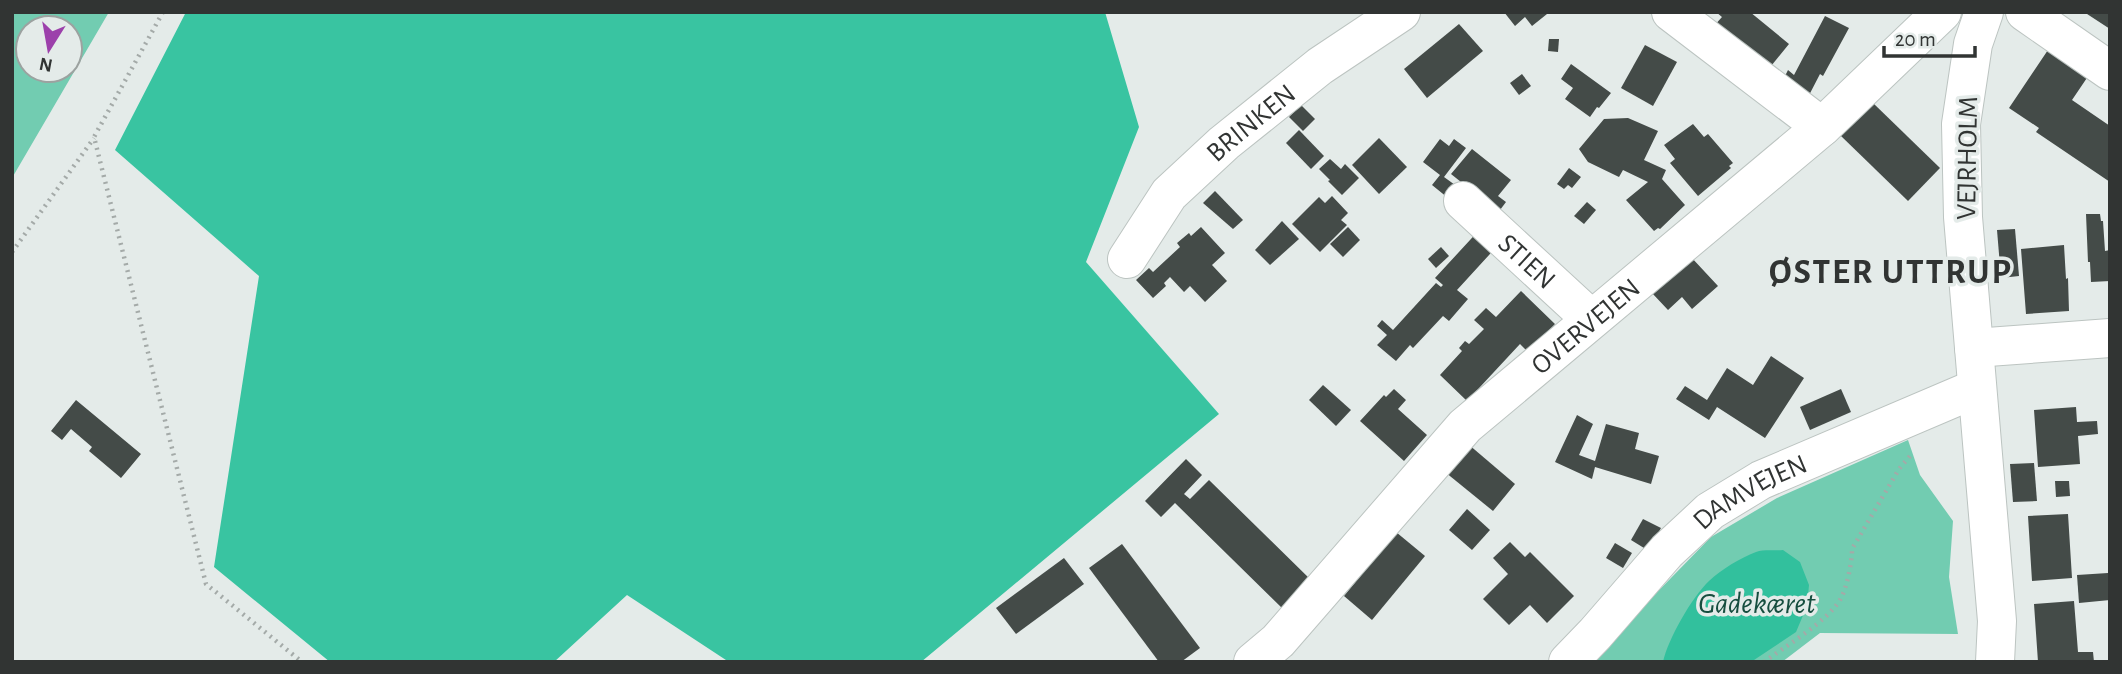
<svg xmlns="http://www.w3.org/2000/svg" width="2122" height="674" font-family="'Alegreya Sans',sans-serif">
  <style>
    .green { fill: #72ccb1; fill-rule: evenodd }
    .forest { fill: #39c4a1 }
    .water { fill: #32c09d }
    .building { fill: #444b48 }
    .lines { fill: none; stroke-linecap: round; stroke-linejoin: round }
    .minor-casing { stroke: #bcc4c1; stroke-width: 40 }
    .path { stroke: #a4aaa8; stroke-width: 4.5; stroke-dasharray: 2 5; stroke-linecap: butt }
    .minor { stroke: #fff; stroke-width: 38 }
    .labels { text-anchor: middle; stroke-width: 7; stroke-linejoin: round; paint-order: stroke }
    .street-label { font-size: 28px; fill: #313433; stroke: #e4ebe9 }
    .water-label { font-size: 30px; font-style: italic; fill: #164e3f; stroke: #e4ebe9 }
    .district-label { font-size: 35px; font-weight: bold; letter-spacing: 2px; fill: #313433; stroke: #e4ebe9 }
  </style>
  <rect width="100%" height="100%" fill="#e4ebe9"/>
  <g class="green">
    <path d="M12,12h97l-97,166zM28,28h42v42h-42z"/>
    <polygon points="1908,440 1920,475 1953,521 1949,577 1958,634 1820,633 1782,662 1589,662 1711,537 1777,498"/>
  </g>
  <polygon class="forest" points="186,12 1105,12 1139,127 1086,262 1219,414 921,662 729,662 627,595 554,662 330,662 214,567 259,276 115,150"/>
  <path class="water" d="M1783,550l17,12 9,23 -2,21 -11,26 -45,30h-88c5,-23 29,-65 46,-81 13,-12 31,-23 47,-29 8,-3 19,-1 27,-2z"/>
  <g class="building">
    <polygon points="1504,12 1545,12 1547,14 1532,26 1525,17 1515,26"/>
    <polygon points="1716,12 1750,12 1789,44 1767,71 1713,27 1722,17"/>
    <polygon points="2084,12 2110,12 2110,29"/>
    <polygon points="1825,16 1849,28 1823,76 1820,74 1806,101 1782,82 1788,70 1794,75"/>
    <polygon points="1459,24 1483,51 1427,98 1404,69"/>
    <polygon points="1549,39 1559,39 1558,52 1548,51"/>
    <polygon points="2052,44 2095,66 2072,100 2110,126 2110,182 2036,132 2039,128 2009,108"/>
    <polygon points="1645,45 1677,62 1653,106 1621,88"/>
    <polygon points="1571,64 1611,93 1599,108 1597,107 1590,117 1565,99 1573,88 1561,79"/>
    <polygon points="1522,74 1531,86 1519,95 1510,83"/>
    <polygon points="1872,102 1940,168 1908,201 1840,135"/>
    <polygon points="1301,105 1315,119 1303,131 1289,117"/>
    <polygon points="1628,118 1658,131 1644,160 1666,170 1662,179 1685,205 1660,229 1658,228 1654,231 1626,200 1648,182 1623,170 1619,177 1588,162 1579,149 1604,119"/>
    <polygon points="1693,124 1704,137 1708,134 1733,163 1729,166 1731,168 1698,196 1670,163 1675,159 1664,145"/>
    <polygon points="1299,130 1324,156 1311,169 1286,143"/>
    <polygon points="1379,138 1407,167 1379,194 1352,165"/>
    <polygon points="1440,139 1449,146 1454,139 1466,148 1444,177 1462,190 1453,202 1432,185 1440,175 1423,162"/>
    <polygon points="1472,149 1511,180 1498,196 1506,202 1500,210 1491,206 1451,174"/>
    <polygon points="1330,159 1341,169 1345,164 1359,178 1342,195 1328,181 1330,180 1319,169"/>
    <polygon points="1569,168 1581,177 1572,188 1568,185 1564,189 1557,184"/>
    <polygon points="1215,191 1243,220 1233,229 1203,203"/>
    <polygon points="1332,196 1348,213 1341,220 1347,225 1320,252 1292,224 1319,197 1325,203"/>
    <polygon points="1587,202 1596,210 1584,224 1574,216"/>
    <polygon points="2086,214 2100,214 2101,221 2103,221 2105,251 2110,250 2110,281 2091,282 2090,262 2088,262"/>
    <polygon points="1282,221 1299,239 1270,265 1255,250"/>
    <polygon points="1201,227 1225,253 1212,265 1227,281 1205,302 1190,286 1184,292 1170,277 1164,283 1166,286 1153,298 1136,280 1149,268 1153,272 1180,247 1177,243 1189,233 1191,236"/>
    <polygon points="1348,227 1360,240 1343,257 1330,244"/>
    <polygon points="1482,227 1500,243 1457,290 1468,299 1449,321 1443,316 1413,348 1410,345 1396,361 1377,345 1387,335 1377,326 1382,320 1393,330 1436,283 1441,287 1443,285 1435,278"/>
    <polygon points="2015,229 2019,276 2001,278 1997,230"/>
    <polygon points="2064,245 2066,279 2068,278 2069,311 2026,314 2021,249"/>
    <polygon points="1441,247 1449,256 1436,268 1428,259"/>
    <polygon points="1691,257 1718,286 1692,309 1682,297 1668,310 1652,293"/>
    <polygon points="1521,291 1555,324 1528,352 1520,344 1467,401 1440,375 1462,351 1459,348 1465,341 1469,344 1484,329 1474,320 1486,308 1496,317"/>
    <polygon points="1771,356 1804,378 1765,438 1717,407 1709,420 1676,399 1685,386 1707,400 1727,368 1753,385"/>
    <polygon points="1323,385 1351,410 1336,426 1309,400"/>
    <polygon points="1394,389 1406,400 1398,409 1427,435 1404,461 1360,421 1384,395 1386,397"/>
    <polygon points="1841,389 1851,412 1810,430 1800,407"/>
    <polygon points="76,400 141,454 121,478 89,451 92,447 71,429 62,440 51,431"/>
    <polygon points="2076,407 2077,422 2097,421 2098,434 2078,436 2080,464 2038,467 2034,410"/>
    <polygon points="1577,415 1593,424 1579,455 1595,461 1606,424 1639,433 1635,449 1659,456 1651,484 1595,467 1592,479 1555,462"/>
    <polygon points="1468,444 1515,484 1493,511 1445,472"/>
    <polygon points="1186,459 1202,475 1184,494 1190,499 1209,480 1312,581 1283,609 1175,503 1161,517 1145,501"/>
    <polygon points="2034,463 2037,501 2013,502 2010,464"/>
    <polygon points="2055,481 2069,481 2070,496 2056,497"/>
    <polygon points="1467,509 1490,530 1472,550 1449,530"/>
    <polygon points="2068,514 2072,578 2032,581 2028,516"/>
    <polygon points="1643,519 1661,528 1653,543 1644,548 1631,540"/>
    <polygon points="1396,532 1425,556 1372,620 1344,596"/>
    <polygon points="1510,542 1525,557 1530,552 1574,596 1547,623 1530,605 1509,625 1483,599 1508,574 1493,558"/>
    <polygon points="1615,543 1632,553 1623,568 1606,558"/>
    <polygon points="1122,544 1200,648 1181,662 1159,662 1089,568"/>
    <polygon points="1064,558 1084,584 1016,634 996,608"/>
    <polygon points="2108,573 2110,600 2079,603 2077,575"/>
    <polygon points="2074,601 2078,652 2093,652 2094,662 2038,662 2034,604"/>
  </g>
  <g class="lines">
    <g class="minor-casing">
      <g id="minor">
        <polyline points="1671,12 1822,127"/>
        <polyline points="1984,12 1973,44 1961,124 1963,217 1997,621 1995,662"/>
        <polyline points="2025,12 2110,71"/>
        <path id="s1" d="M1463,201l128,118"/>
        <path id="s2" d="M1127,259l42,-65 55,-51 96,-77 81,-54"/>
        <polyline points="1974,348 2110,338"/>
        <path id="s3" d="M1253,662l25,-21 187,-215 357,-299 120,-115"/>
        <path id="s4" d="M1568,662l27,-28 72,-83 43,-40 51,-31 216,-92"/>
      </g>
    </g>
    <g class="path">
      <polyline points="163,12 94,137 206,584 302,662"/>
      <polyline points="12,252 94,138"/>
      <path d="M1764,662c20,-15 66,-42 77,-64 6,-11 11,-36 11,-49l47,-80 11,-13"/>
    </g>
    <use href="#minor" class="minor"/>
  </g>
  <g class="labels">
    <g class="street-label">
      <text dy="10" stroke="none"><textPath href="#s2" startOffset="186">BRINKEN</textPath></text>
      <text transform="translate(1966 158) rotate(-89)" y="10">VEJRHOLM</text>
      <text dy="10" stroke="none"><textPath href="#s1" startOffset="88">STIEN</textPath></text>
      <text dy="10" stroke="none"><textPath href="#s3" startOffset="474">OVERVEJEN</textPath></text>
      <text dy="10" stroke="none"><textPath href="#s4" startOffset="252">DAMVEJEN</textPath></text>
    </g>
    <g class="water-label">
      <text x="1757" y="613">Gadekæret</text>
    </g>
    <g class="district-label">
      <text x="1891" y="283">ØSTER UTTRUP</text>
    </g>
  </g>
  <rect width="2122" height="674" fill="none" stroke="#313433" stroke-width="28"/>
  <g transform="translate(49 49) rotate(191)"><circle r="33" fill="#e4ebe9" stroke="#9ca2a0" stroke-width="2"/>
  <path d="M0-5L12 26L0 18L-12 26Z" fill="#9c40ab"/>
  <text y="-10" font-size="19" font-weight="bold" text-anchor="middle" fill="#313433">N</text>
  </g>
  <path d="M1884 46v10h91v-10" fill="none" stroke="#313433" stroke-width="3.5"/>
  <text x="1895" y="46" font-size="21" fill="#313433" stroke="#e4ebe9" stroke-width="5" paint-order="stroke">20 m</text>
</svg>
